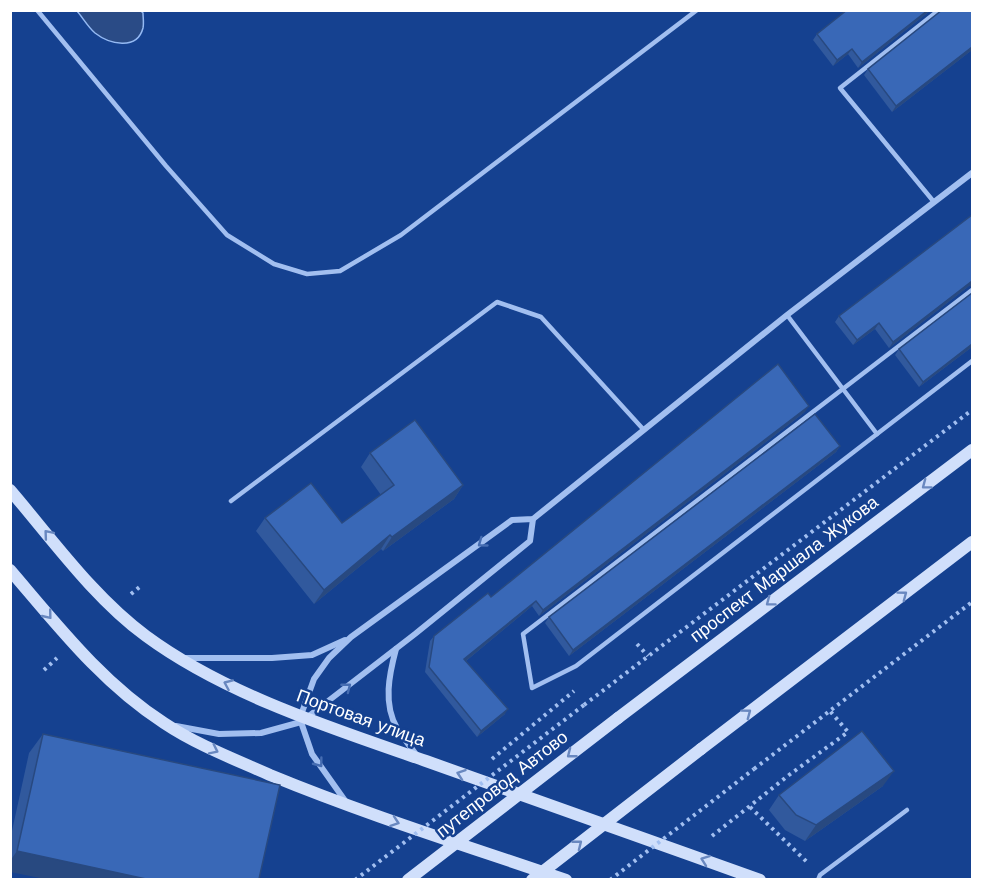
<svg xmlns="http://www.w3.org/2000/svg" width="983" height="890" font-family="'Work Sans',sans-serif">
  <style>
    .water { fill: #2a4b86; stroke: #94b9f3; stroke-width: 1.5 }
    .lines { fill: none; stroke-linecap: round; stroke-linejoin: round }
    .path { stroke: #a2bff0; stroke-width: 4; stroke-dasharray: 3 4.5; stroke-linecap: butt }
    .lane { stroke: #a2bff0; stroke-width: 4.5 }
    .street { stroke: #a2bff0; stroke-width: 6 }
    .secondary { stroke: #d0dffb; stroke-width: 12 }
    .path-bridge { stroke: #a2bff0; stroke-width: 4; stroke-dasharray: 3 4.5; stroke-linecap: butt }
    .secondary-bridge { stroke: #d0dffb; stroke-width: 12 }
    .wall { fill: #31599d }
    .shaded-wall { fill: #284980 }
    .building { fill: #3968b7; stroke: #284980; stroke-width: 1.5 }
    .oneway { stroke: #6988c0 }
    .oneway2 { stroke: #466db2 }
    .labels { text-anchor: middle; stroke-width: 5; stroke-linejoin: round; paint-order: stroke }
    .street-label { font-size: 18px; fill: #fff; stroke: #154190 }
  </style>
  <rect width="100%" height="100%" fill="#154190"/>
  <path class="water" d="M77,11h64l2,2c0,4 1,10 0,15 -6,23 -34,16 -48,5 -7,-6 -12,-15 -18,-22z"/>
  <g class="lines">
    <g class="path">
      <polyline points="131,594 142,585"/>
      <polyline points="637,644 648,656"/>
      <polyline points="44,670 57,658"/>
      <polyline points="584,705 972,410"/>
      <polyline points="492,759 574,691"/>
      <polyline points="754,769 972,602"/>
      <polyline points="750,807 808,863"/>
      <polyline points="712,836 789,775 848,732 830,711"/>
    </g>
    <g class="lane">
      <polyline points="37,10 166,166 227,235 274,264 307,274 340,271 401,235 697,10"/>
      <polyline points="934,202 840,88 939,10"/>
      <polyline points="787,315 877,434 972,361"/>
      <polyline points="877,434 576,666 532,688 523,634 972,290"/>
      <polyline points="231,501 497,302 541,317 643,429"/>
      <polyline points="818,880 820,875 907,810"/>
    </g>
    <g class="street">
      <path d="M396,649c-7,26 -13,55 1,79 6,10 14,19 20,28"/>
      <polyline points="184,658 272,658 312,655 345,640"/>
      <polyline points="176,726 219,734 261,733 301,722 415,634 530,541 533,519"/>
      <polyline points="346,802 312,754 301,722 301,715 314,679 329,658 351,637 512,520 533,519 787,315 972,173"/>
    </g>
    <g class="secondary">
      <path d="M10,490c42,49 84,108 136,146 80,59 188,93 280,125 112,40 223,79 334,119"/>
      <path d="M10,570c48,56 92,113 154,153 33,22 70,36 106,52 97,40 197,71 296,105"/>
      <polyline points="618,718 972,450"/>
      <polyline points="701,749 972,542"/>
    </g>
    <g class="path-bridge">
      <polyline points="355,880 584,705"/>
      <polyline points="610,880 754,769"/>
    </g>
    <g class="secondary-bridge">
      <polyline points="408,880 618,718"/>
      <polyline points="532,880 701,749"/>
    </g>
  </g>
  <g class="wall">
    <polygon points="847,10 931,10 858,68 848,54 833,66 813,40 817,34"/>
    <polygon points="972,10 972,50 892,112 864,75 868,69"/>
    <polygon points="969,286 889,348 875,329 853,345 835,322 839,316"/>
    <polygon points="972,347 919,387 895,355 899,349"/>
    <polygon points="805,412 539,616 532,606 466,661 505,714 477,737 425,672 430,641 434,636 491,597"/>
    <polygon points="840,446 836,452 569,656 545,623 549,617"/>
    <polygon points="370,453 463,485 454,499 383,551 381,549 314,604 256,531 265,518 342,523 381,495 361,467"/>
    <polygon points="43,734 280,785 10,872 10,840 29,753"/>
    <polygon points="883,786 805,841 785,830 769,810 779,795"/>
  </g>
  <g class="shaded-wall">
    <polygon points="928,10 931,10 858,68 862,62"/>
    <polygon points="972,47 972,50 892,112 896,106"/>
    <polygon points="852,49 848,54 833,66 837,60"/>
    <polygon points="972,281 972,287 969,286 889,348 893,342"/>
    <polygon points="879,323 875,329 853,345 857,340"/>
    <polygon points="972,344 972,347 919,387 923,382"/>
    <polygon points="809,406 805,412 539,616 543,610"/>
    <polygon points="840,446 836,452 569,656 573,650"/>
    <polygon points="463,485 454,499 383,551 392,537"/>
    <polygon points="390,535 381,549 314,604 324,590"/>
    <polygon points="536,601 532,606 461,665 464,659"/>
    <polygon points="508,709 505,714 477,737 481,731"/>
    <polygon points="894,771 883,786 805,841 816,825"/>
    <polygon points="17,851 146,879 45,879 10,872 10,861"/>
  </g>
  <g class="building">
    <polygon points="847,10 928,10 862,62 852,49 837,60 817,34"/>
    <polygon points="942,10 972,10 972,47 896,106 868,69"/>
    <polygon points="972,215 972,281 893,342 879,323 857,340 839,316"/>
    <polygon points="972,293 972,344 923,382 899,349"/>
    <polygon points="778,364 809,406 543,610 536,601 464,659 508,709 481,731 429,667 434,636 488,593 491,597"/>
    <polygon points="815,414 840,446 573,650 549,617"/>
    <polygon points="415,420 463,485 392,537 390,535 324,590 265,518 311,483 342,523 394,485 370,453"/>
    <polygon points="862,731 894,771 816,825 796,815 779,795"/>
    <polygon points="43,734 280,785 259,879 146,879 17,851"/>
  </g>
  <defs><path id="oneway-chevron" d="M-2-3.5L2.5 0L-2 3.5" fill="none" stroke-width="1.6" stroke-linecap="round" stroke-linejoin="round" transform="scale(1.5)"/></defs>
  <g class="oneway">
    <use href="#oneway-chevron" transform="translate(926 485) rotate(143)"/>
    <use href="#oneway-chevron" transform="translate(48 534) rotate(-130)"/>
    <use href="#oneway-chevron" transform="translate(903 595) rotate(-37)"/>
    <use href="#oneway-chevron" transform="translate(770 602) rotate(143)"/>
    <use href="#oneway-chevron" transform="translate(48 615) rotate(51)"/>
    <use href="#oneway-chevron" transform="translate(228 684) rotate(-156)"/>
    <use href="#oneway-chevron" transform="translate(747 713) rotate(-37)"/>
    <use href="#oneway-chevron" transform="translate(214 750) rotate(26)"/>
    <use href="#oneway-chevron" transform="translate(571 754) rotate(142)"/>
    <use href="#oneway-chevron" transform="translate(461 774) rotate(-161)"/>
    <use href="#oneway-chevron" transform="translate(395 822) rotate(19)"/>
    <use href="#oneway-chevron" transform="translate(578 844) rotate(-38)"/>
    <use href="#oneway-chevron" transform="translate(705 860) rotate(-160)"/>
  </g>
  <g class="oneway2">
    <use href="#oneway-chevron" transform="translate(482 543) rotate(144)"/>
    <use href="#oneway-chevron" transform="translate(347 687) rotate(-38)"/>
    <use href="#oneway-chevron" transform="translate(319 763) rotate(53)"/>
  </g>
  <g class="labels">
    <g class="street-label">
      <text transform="translate(784 569) rotate(-37)" y="6">проспект Маршала Жукова</text>
      <text transform="translate(361 718) rotate(20)" y="6">Портовая улица</text>
      <text transform="translate(502 784) rotate(-38)" y="6">путепровод Автово</text>
    </g>
  </g>
  <rect width="983" height="890" fill="none" stroke="#ffffff" stroke-width="24"/>
</svg>
